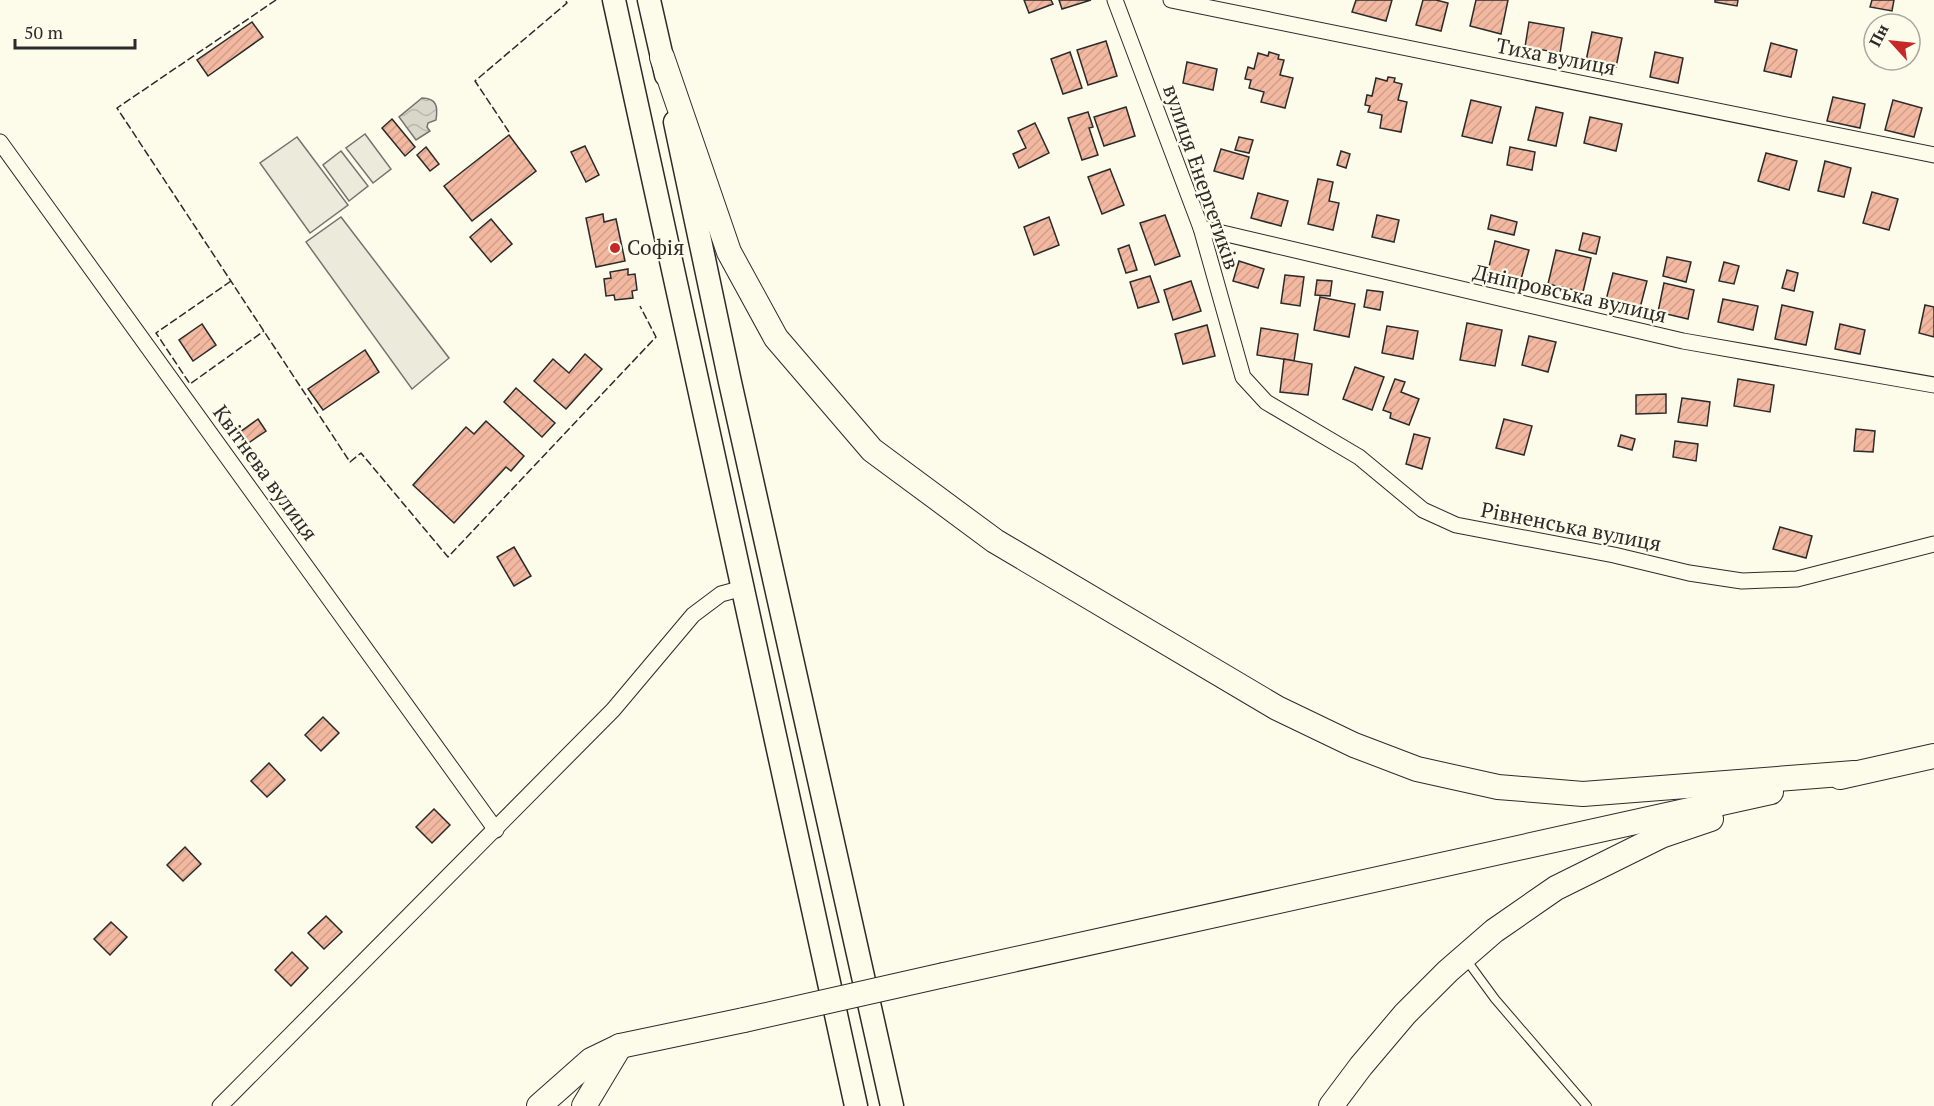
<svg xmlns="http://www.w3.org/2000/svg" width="1934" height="1106" font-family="'PT Serif',serif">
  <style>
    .grass { fill: #ecebdb; stroke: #74746e; stroke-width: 1.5 }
    .water { fill: url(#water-waves); stroke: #74746e; stroke-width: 1.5 }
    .building { fill: url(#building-hatch); stroke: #2b2b2b; stroke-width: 1.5 }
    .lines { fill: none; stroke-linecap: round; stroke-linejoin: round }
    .service-casing { stroke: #2b2b2b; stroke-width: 10 }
    .minor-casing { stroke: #2b2b2b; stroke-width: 17 }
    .primary-casing { stroke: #2b2b2b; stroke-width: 25 }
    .trunk-casing { stroke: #2b2b2b; stroke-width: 26 }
    .service { stroke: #fdfbea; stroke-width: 8 }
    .minor { stroke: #fdfbea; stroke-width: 15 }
    .primary { stroke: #fdfbea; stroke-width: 22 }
    .trunk { stroke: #fdfbea; stroke-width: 24 }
    .trunk-bridge-casing { stroke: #2b2b2b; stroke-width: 26; stroke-linecap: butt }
    .trunk-bridge { stroke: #fdfbea; stroke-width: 24 }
    .fence { stroke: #2b2b2b; stroke-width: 1.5; stroke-dasharray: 8 3; stroke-linecap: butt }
    .poi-dot { fill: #c62828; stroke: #fdfbea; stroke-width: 2 }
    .labels { text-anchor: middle; stroke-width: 4.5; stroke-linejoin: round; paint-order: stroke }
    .street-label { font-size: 21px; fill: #2b2b2b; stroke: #fdfbea }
    .poi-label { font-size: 21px; fill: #2b2b2b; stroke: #fdfbea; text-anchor: start }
  </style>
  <defs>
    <pattern id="water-waves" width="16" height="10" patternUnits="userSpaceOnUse" patternTransform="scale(1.5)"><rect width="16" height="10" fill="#d8d7c9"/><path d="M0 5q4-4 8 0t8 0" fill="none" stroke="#bab9ad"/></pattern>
    <pattern id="building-hatch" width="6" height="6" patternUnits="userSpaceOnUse" patternTransform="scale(1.5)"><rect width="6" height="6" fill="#f2b8a0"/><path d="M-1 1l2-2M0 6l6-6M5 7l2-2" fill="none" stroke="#d09e8a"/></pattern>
  </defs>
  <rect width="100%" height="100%" fill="#fdfbea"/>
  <g class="grass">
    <polygon points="365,134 391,169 373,183 346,148"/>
    <polygon points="297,137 348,205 310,233 260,163"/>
    <polygon points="341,151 368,186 349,201 323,165"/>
    <polygon points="341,217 449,358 412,389 306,242"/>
  </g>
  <path class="water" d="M422,98c15,0 16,9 14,22l-8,3 -1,4 3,4 -14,9 -17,-23z"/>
  <g class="building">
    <polygon points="1024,0 1051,0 1053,4 1029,13"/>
    <polygon points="1059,0 1091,0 1062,9"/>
    <polygon points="1356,0 1392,0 1386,21 1352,12"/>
    <polygon points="1423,0 1436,0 1448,3 1441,31 1416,25"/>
    <polygon points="1476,0 1508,0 1501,34 1470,26"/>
    <polygon points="1715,0 1738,0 1737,6 1715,2"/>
    <polygon points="1872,0 1894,0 1892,11 1870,7"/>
    <polygon points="252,22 263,37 208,76 197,60"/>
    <polygon points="1529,22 1564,28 1560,53 1525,47"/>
    <polygon points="1592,32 1622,38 1616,67 1586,61"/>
    <polygon points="1106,41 1117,76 1088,85 1077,50"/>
    <polygon points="1771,43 1797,50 1791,77 1764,71"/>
    <polygon points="1070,52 1082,88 1063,94 1051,59"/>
    <polygon points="1269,52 1279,55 1278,59 1284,60 1280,75 1293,78 1285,108 1261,102 1264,92 1249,88 1251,80 1245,79 1248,67 1254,69 1258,53 1268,56"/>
    <polygon points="1655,52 1683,58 1678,83 1650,77"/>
    <polygon points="1187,62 1217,69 1213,90 1183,83"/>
    <polygon points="1388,77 1395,78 1394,82 1402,84 1398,100 1407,102 1401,132 1380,128 1382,115 1368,112 1370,106 1365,105 1367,95 1372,96 1376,78 1387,81"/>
    <polygon points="1833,97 1865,104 1860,128 1827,121"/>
    <polygon points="1471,100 1501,107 1492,143 1462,136"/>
    <polygon points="1893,100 1922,108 1914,137 1885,130"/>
    <polygon points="1126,107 1135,136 1104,146 1094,117"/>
    <polygon points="1536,107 1563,113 1556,146 1528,140"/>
    <polygon points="1088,112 1093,127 1089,128 1098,155 1082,160 1068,118"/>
    <polygon points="1590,117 1622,124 1616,151 1584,143"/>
    <polygon points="392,119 415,147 405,156 382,128"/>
    <polygon points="1035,123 1049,153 1019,168 1013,154 1026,148 1018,131"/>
    <polygon points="509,135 536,171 472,221 444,186"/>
    <polygon points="1239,137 1253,140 1249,153 1235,150"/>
    <polygon points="585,146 599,175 586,182 571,152"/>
    <polygon points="426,147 439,164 430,171 417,155"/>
    <polygon points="1510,147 1535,152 1532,170 1507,165"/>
    <polygon points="1221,149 1249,157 1243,179 1214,171"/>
    <polygon points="1341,151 1350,154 1346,168 1337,165"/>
    <polygon points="1766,153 1797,161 1789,190 1758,181"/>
    <polygon points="1825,161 1851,168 1844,197 1818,191"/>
    <polygon points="1110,169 1124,205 1102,214 1088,177"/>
    <polygon points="1318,179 1333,182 1329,201 1339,203 1333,230 1308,224"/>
    <polygon points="1872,192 1898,199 1889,230 1863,223"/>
    <polygon points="1258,193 1288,201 1281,226 1251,218"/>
    <polygon points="603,214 604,222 616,219 625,261 596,267 586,218"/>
    <polygon points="1165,215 1180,256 1155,265 1140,223"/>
    <polygon points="1377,215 1399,220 1394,242 1372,237"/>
    <polygon points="1491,215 1517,222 1514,235 1488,229"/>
    <polygon points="1049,217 1059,245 1034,255 1024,227"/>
    <polygon points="491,219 512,244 491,262 470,237"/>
    <polygon points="1583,233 1600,237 1596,254 1579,250"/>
    <polygon points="1495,241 1529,250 1520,283 1487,275"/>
    <polygon points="1129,245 1137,270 1126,273 1118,249"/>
    <polygon points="1556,250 1591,258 1583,292 1548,284"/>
    <polygon points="1667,257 1691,262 1686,282 1663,276"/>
    <polygon points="1239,261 1264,269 1258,288 1233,281"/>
    <polygon points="1724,262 1739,266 1734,284 1719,281"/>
    <polygon points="628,269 628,275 635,274 637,290 632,291 633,298 615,300 614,295 606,296 604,279 611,278 610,272"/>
    <polygon points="1787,270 1798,273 1794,291 1782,288"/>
    <polygon points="1613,273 1647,281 1640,308 1606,300"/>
    <polygon points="1285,275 1304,277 1300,306 1281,303"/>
    <polygon points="1150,276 1159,302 1138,308 1130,282"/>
    <polygon points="1317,280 1332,281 1330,296 1315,295"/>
    <polygon points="1191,281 1201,311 1173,320 1164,290"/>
    <polygon points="1664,283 1694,290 1688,319 1658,312"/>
    <polygon points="1367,290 1383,292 1380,310 1364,307"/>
    <polygon points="1320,297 1355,304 1349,337 1314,330"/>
    <polygon points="1723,299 1758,306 1753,330 1718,322"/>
    <polygon points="1782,305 1813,312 1806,345 1775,339"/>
    <polygon points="1925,305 1934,307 1934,337 1919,333"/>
    <polygon points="1467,323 1502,330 1495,366 1460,360"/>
    <polygon points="202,324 216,345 193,361 179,340"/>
    <polygon points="1840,324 1865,330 1860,354 1835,349"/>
    <polygon points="1207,325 1215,356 1183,364 1175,334"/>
    <polygon points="1387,326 1418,331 1413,359 1382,353"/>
    <polygon points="1261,328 1298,334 1294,361 1257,355"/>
    <polygon points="1529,336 1556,342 1548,372 1522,365"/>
    <polygon points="365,350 379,372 323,410 308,389"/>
    <polygon points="585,354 602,369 566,409 534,381 553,359 569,373"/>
    <polygon points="1284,359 1312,364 1308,395 1280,392"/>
    <polygon points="1355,367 1384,377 1372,410 1343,399"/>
    <polygon points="1395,379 1405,382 1401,392 1419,399 1409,425 1390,418 1391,413 1383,410"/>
    <polygon points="1738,379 1774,385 1770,412 1734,406"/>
    <polygon points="516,388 555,423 542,437 504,402"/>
    <polygon points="1666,394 1666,413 1636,414 1636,395"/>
    <polygon points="1682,398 1710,402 1707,426 1678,422"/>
    <polygon points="258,419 266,431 244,446 236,435"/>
    <polygon points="1504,419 1532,426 1524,455 1496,448"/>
    <polygon points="486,421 524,456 511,471 506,467 454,523 413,485 466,427 474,434"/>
    <polygon points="1856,429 1875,431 1873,452 1854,451"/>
    <polygon points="1414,434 1430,438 1422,469 1406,464"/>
    <polygon points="1621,435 1635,439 1632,450 1618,446"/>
    <polygon points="1675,441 1698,444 1696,461 1673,457"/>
    <polygon points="1780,527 1812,536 1806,558 1773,549"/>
    <polygon points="514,547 531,576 514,586 497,557"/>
    <polygon points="323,717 339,733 321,751 305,735"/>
    <polygon points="269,763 285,780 267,797 251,781"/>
    <polygon points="434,809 450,825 432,843 416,827"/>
    <polygon points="185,847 201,864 183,881 167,865"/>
    <polygon points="326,916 342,932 324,949 308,933"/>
    <polygon points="111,922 127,937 110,955 94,939"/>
    <polygon points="292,952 308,968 291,986 275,970"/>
  </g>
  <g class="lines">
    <g class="service-casing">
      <polyline id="service" points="1465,958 1495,999 1587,1106"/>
    </g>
    <g class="minor-casing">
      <g id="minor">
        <polyline points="1115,0 1201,228 1243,377 1266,402 1359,457 1423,510 1456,525 1614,555 1689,573 1742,581 1797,579 1934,544"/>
        <polyline points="1171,0 1934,155"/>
        <polyline points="0,142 496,830"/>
        <polyline points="1201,228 1683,341 1934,385"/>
        <polyline points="220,1106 613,710 693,615 721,594 743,588"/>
      </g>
    </g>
    <g class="primary-casing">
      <g id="primary">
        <polyline points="614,0 856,1106"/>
        <polyline points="649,0 666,75"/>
        <polyline points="675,122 730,382 892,1106"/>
      </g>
    </g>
    <g class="trunk-casing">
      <g id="trunk">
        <polyline points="662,57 729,252 776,338 872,450 995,541 1277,708 1354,745 1417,769 1498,787 1583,794 1854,773"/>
        <polyline points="1840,777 1934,756"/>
        <polyline points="944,975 1771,792"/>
        <polyline points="539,1106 591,1060 620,1046 744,1020"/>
        <polyline points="584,1106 620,1046"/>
        <polyline points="1331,1106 1361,1066 1405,1014 1448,971 1494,931 1556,888 1661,836 1711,819"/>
      </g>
    </g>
    <use href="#service" class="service"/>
    <use href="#minor" class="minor"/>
    <use href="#primary" class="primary"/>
    <use href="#trunk" class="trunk"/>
    <g class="trunk-bridge-casing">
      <polyline id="trunk-bridge" points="744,1020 944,975"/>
    </g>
    <use href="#trunk-bridge" class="trunk-bridge"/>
    <g class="fence">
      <polyline points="276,0 117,108 350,462 361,453 448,557 656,337 640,306"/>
      <polyline points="509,132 475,81 567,3 565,0"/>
      <polyline points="231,281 156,333 190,384 264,331"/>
    </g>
  </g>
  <circle class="poi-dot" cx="615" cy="248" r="6"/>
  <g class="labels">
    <g class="street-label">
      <text transform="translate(1556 57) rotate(11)" y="7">Тиха вулиця</text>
      <text transform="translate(1201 177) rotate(71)" y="7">вулиця Енергетиків</text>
      <text transform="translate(1570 294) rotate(13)" y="7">Дніпровська вулиця</text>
      <text transform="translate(265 473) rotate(54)" y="7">Квітнева вулиця</text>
      <text transform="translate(1571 527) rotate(11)" y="7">Рівненська вулиця</text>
    </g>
    <g class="poi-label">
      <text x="627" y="255">Софія</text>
    </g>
  </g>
  <g transform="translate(1892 42) rotate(297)"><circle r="28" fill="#fdfbea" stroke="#a9a89e" stroke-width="1.5"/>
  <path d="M0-4.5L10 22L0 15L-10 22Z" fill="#c62828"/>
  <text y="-9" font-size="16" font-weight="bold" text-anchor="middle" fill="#2b2b2b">Пн</text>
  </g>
  <path d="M15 39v9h120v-9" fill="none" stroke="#2b2b2b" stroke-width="3"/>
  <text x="24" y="39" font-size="18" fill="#2b2b2b" stroke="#fdfbea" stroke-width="4.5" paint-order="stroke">50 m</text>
</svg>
